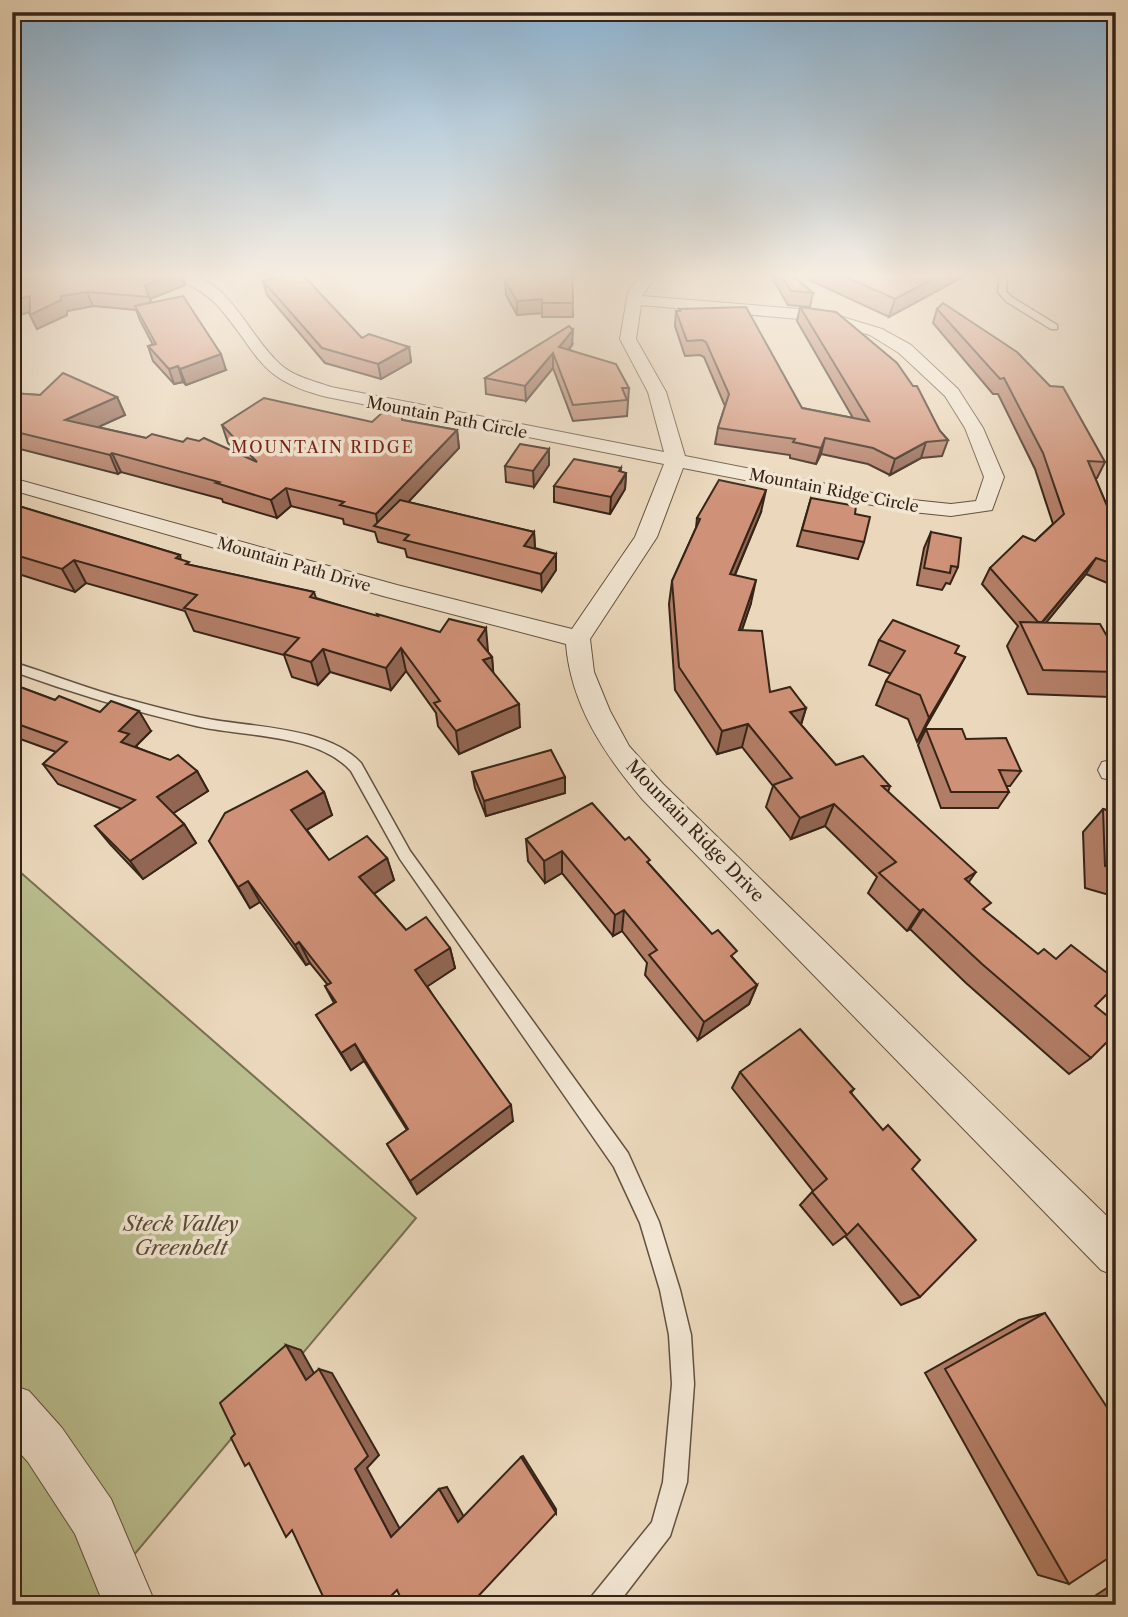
<svg xmlns="http://www.w3.org/2000/svg" width="1128" height="1617" font-family="'Libre Caslon Text',serif">
  <style>
    .green { fill: #babe8e; stroke: #787152; stroke-width: 2 }
    .lines { fill: none; stroke-linecap: round; stroke-linejoin: round }
    .service-casing { stroke: #635140; stroke-width: 3 }
    .minor-casing { stroke: #635140; stroke-width: 2 }
    .service { fill: #f2e6d3; fill-rule: evenodd }
    .minor { fill: #f2e6d3; fill-rule: evenodd }
    .wall { fill: #b27d66; stroke: #362417; stroke-width: 2 }
    .shaded-wall { fill: #916653; stroke: #362417; stroke-width: 2 }
    .building { fill: #cf9177; stroke: #362417; stroke-width: 2 }
    .labels { text-anchor: middle; stroke-width: 7; stroke-linejoin: round; paint-order: stroke }
    .far-street-label { font-size: 16px; fill: #362417; stroke: #f2e6d3 }
    .far-neighbourhood-label { font-size: 16px; letter-spacing: 2px; fill: #7a1f14; stroke: #f2e6d3 }
    .street-label { font-size: 18px; fill: #362417; stroke: #f2e6d3 }
    .near-park-label { font-size: 21px; font-style: italic; fill: #574a35; stroke: #f2e6d3 }
  </style>
  <rect width="100%" height="100%" fill="#ebd8bc"/>
  <filter id="stains"><feTurbulence type="fractalNoise" baseFrequency=".00286" numOctaves="4"/><feColorMatrix values="0 0 0 0 .2 0 0 0 0 .09 0 0 0 0 .02 0 0 0 .5 -.17"/></filter>
  <radialGradient id="worn" r=".72"><stop offset=".6" stop-color="#630" stop-opacity="0"/><stop offset="1" stop-color="#630" stop-opacity=".3"/></radialGradient>
  <polygon class="green" points="12,865 416,1218 92,1605 12,1605"/>
  <g class="lines">
    <g class="service-casing">
      <g id="service">
        <polygon points="1001,273 1007,273 1006,292 1013,298 1057,325 1057,329 1051,329 1007,302 998,292"/>
        <path d="M12,662c40,12 78,28 118,38 23,6 45,12 68,17 49,11 127,8 163,46l49,88 218,302 31,69 21,68 11,45 3,49 -7,98 -17,54 -53,69h-28l3,-9 60,-74 11,-40 9,-98 -3,-49 -9,-45 -20,-67 -26,-56 -214,-308 -49,-88c-34,-38 -108,-34 -155,-45 -63,-15 -124,-33 -184,-55z"/>
      </g>
    </g>
    <g class="minor-casing">
      <g id="minor">
        <path d="M173,273c57,0 71,59 108,92 14,12 33,16 50,22l333,65 -16,-60 -28,-53 8,-47 15,-19h15l-16,23 181,15 59,18 29,16 47,44 25,39 21,49 -12,33 -41,6 -48,-5 -220,-43 -26,69 -67,102 4,33 16,39 19,35 34,38 453,441v51l-15,-6 -458,-470c-39,-46 -72,-95 -77,-156l-183,-48 -371,-106v-12l385,107 175,44 63,-92 29,-73 -337,-67c-72,-18 -67,-44 -110,-92 -14,-15 -31,-20 -44,-32zM641,305l181,16 48,14 29,18 46,43 20,32 19,49 -8,24 -25,3 -48,-5 -218,-43 -19,-64 -30,-53z"/>
        <polygon points="1116,759 1116,781 1102,778 1098,770 1102,762"/>
        <polygon points="12,1385 29,1391 62,1428 111,1499 156,1605 104,1605 75,1534 28,1462 12,1444"/>
      </g>
    </g>
    <use href="#service" class="service"/>
    <use href="#minor" class="minor"/>
  </g>
  <g class="wall">
    <polygon points="12,273 185,285 150,299 151,303 226,370 186,385 183,382 174,384 153,361 148,346 153,345 140,320 136,310 93,306 67,311 67,315 37,329 30,315 30,312 12,317"/>
    <polygon points="193,273 208,273 203,277"/>
    <polygon points="572,273 573,317 542,317 542,313 517,315 506,295 505,281"/>
    <polygon points="775,273 790,273 813,293 810,307 788,305 774,281"/>
    <polygon points="811,273 970,273 889,317 809,280"/>
    <polygon points="263,281 362,338 409,347 411,362 381,379 325,363 267,295"/>
    <polygon points="800,307 940,431 948,440 942,456 921,458 890,475 868,464 821,454 816,464 790,458 790,455 715,444 718,428 725,406 704,357 700,355 685,356 675,326 676,311 679,311 679,309 802,408 853,418 797,321"/>
    <polygon points="937,309 1105,462 1097,478 1095,478 1116,527 1116,581 1112,585 1086,574 1046,622 1116,652 1116,688 1110,697 1028,694 1007,646 1018,626 982,584 990,568 1035,541 1053,524 1035,469 998,394 993,394 933,323"/>
    <polygon points="572,345 569,349 629,388 627,416 573,421 553,368 526,401 486,394 485,378"/>
    <polygon points="12,393 40,395 117,397 125,415 98,427 146,438 183,442 238,453 228,443 222,425 372,422 403,420 457,430 459,448 408,502 534,532 535,548 556,554 556,570 542,591 407,557 405,549 378,542 375,532 344,524 343,519 291,506 277,518 223,502 222,499 121,472 118,474 12,447"/>
    <polygon points="549,449 549,465 534,487 506,482 505,466"/>
    <polygon points="620,472 626,473 625,489 610,514 554,502 554,486"/>
    <polygon points="811,498 864,542 858,559 797,546"/>
    <polygon points="12,504 180,555 181,560 190,565 314,592 316,598 488,651 488,652 492,657 493,673 520,727 459,754 438,726 436,713 406,671 391,690 330,672 318,685 292,677 284,655 194,631 185,611 86,583 75,592 12,572"/>
    <polygon points="761,512 735,575 751,603 742,630 770,692 806,708 801,725 836,765 890,786 888,792 969,882 985,911 1095,1006 1091,1058 1069,1074 966,983 910,929 907,931 868,893 877,877 825,826 791,839 766,807 773,786 742,747 717,754 675,690 669,604 672,581 696,528 697,518"/>
    <polygon points="931,532 958,567 950,584 946,583 942,590 917,585 924,548"/>
    <polygon points="879,640 955,653 965,657 952,681 917,742 908,719 876,705 886,681 891,674 869,665"/>
    <polygon points="12,684 55,700 151,731 136,746 138,748 197,771 208,791 173,813 184,824 196,843 143,879 110,844 95,826 122,809 58,784 43,764 56,752 12,736"/>
    <polygon points="926,729 966,739 1021,771 1010,786 1006,786 1009,792 998,808 941,808 918,745"/>
    <polygon points="472,772 565,777 565,793 486,816 475,788"/>
    <polygon points="324,792 332,815 307,830 329,860 387,858 394,880 374,894 406,930 450,948 455,968 427,986 513,1121 417,1194 387,1144 407,1130 364,1061 351,1070 316,1015 334,1003 325,986 328,985 310,963 306,965 260,902 250,908 209,841"/>
    <polygon points="1103,809 1116,813 1116,897 1085,888 1083,832"/>
    <polygon points="526,839 625,840 650,865 757,985 749,1004 698,1040 645,975 647,963 622,931 613,936 562,873 545,883 528,861"/>
    <polygon points="740,1072 854,1089 851,1093 912,1169 920,1297 901,1305 845,1236 833,1245 800,1205 813,1191 732,1088"/>
    <polygon points="1116,1114 1116,1125 1110,1118"/>
    <polygon points="1045,1313 1069,1584 1038,1575 925,1373 1019,1320"/>
    <polygon points="1116,1582 1116,1605 1081,1605"/>
  </g>
  <g class="shaded-wall">
    <polygon points="12,273 59,273 12,283"/>
    <polygon points="176,273 181,273 185,285 150,299 154,311 145,285"/>
    <polygon points="943,273 970,273 889,317 895,299"/>
    <polygon points="87,292 93,306 67,311 67,315 37,329 30,315 61,296"/>
    <polygon points="30,296 36,310 12,317 12,301"/>
    <polygon points="542,299 542,313 517,315 517,301"/>
    <polygon points="573,330 572,345 559,361 559,347"/>
    <polygon points="409,347 411,362 381,379 378,364"/>
    <polygon points="553,353 553,368 526,401 525,386"/>
    <polygon points="221,354 226,370 186,385 180,369"/>
    <polygon points="178,366 183,382 174,384 169,369"/>
    <polygon points="117,397 125,415 74,438 65,420"/>
    <polygon points="457,430 459,448 384,528 378,527 376,514"/>
    <polygon points="825,438 821,454 816,464 821,448"/>
    <polygon points="926,442 921,458 890,475 895,459"/>
    <polygon points="549,449 549,465 534,487 533,471"/>
    <polygon points="112,453 121,472 118,474 110,455"/>
    <polygon points="621,468 620,484 626,473 625,489 610,514 611,497 619,471"/>
    <polygon points="286,488 291,506 277,518 271,500"/>
    <polygon points="766,490 761,512 725,598 730,574"/>
    <polygon points="534,532 535,549 524,546"/>
    <polygon points="556,554 556,570 542,591 541,574"/>
    <polygon points="1096,558 1086,574 1031,641 1040,625"/>
    <polygon points="74,560 86,583 75,592 62,569"/>
    <polygon points="756,580 751,603 734,653 739,630"/>
    <polygon points="486,628 488,651 480,663 478,640"/>
    <polygon points="401,648 406,671 391,690 386,668"/>
    <polygon points="323,649 330,672 318,685 311,662"/>
    <polygon points="492,657 494,680 483,660"/>
    <polygon points="965,657 952,681 917,742 929,718"/>
    <polygon points="519,704 520,727 459,754 456,731"/>
    <polygon points="806,708 799,730 790,712"/>
    <polygon points="139,711 151,731 136,746 141,754 121,742 119,731"/>
    <polygon points="748,724 742,747 717,754 722,731"/>
    <polygon points="197,771 208,791 169,816 157,797"/>
    <polygon points="565,777 565,793 486,816 484,801"/>
    <polygon points="324,792 332,815 301,833 291,810"/>
    <polygon points="834,804 825,826 791,839 800,818"/>
    <polygon points="184,824 196,843 143,879 130,861"/>
    <polygon points="562,851 562,873 545,883 544,861"/>
    <polygon points="387,858 394,880 366,899 359,877"/>
    <polygon points="976,872 961,893 965,879"/>
    <polygon points="248,881 260,902 250,908 238,887"/>
    <polygon points="923,909 910,929 907,931 920,911"/>
    <polygon points="624,910 622,931 613,936 615,915"/>
    <polygon points="299,942 310,963 306,965 295,945"/>
    <polygon points="450,948 455,968 422,990 415,970"/>
    <polygon points="757,985 749,1004 698,1040 704,1022"/>
    <polygon points="355,1044 364,1061 351,1070 341,1053"/>
    <polygon points="511,1105 513,1121 417,1194 410,1181"/>
    <polygon points="286,1345 301,1350 320,1384 306,1380"/>
    <polygon points="319,1369 332,1373 379,1455 367,1468 401,1531 391,1537 355,1469"/>
    <polygon points="523,1456 556,1509 556,1513 521,1457"/>
    <polygon points="447,1487 464,1517 458,1522 439,1489"/>
  </g>
  <g class="building">
    <polygon points="53,273 176,273 145,285 148,297 87,292 61,296 61,300 30,315 30,296 12,301 12,282"/>
    <polygon points="301,273 362,338 369,334 409,347 378,364 322,348 263,281"/>
    <polygon points="514,273 572,273 573,303 542,303 542,299 517,301 505,281"/>
    <polygon points="780,273 790,273 813,293 791,291"/>
    <polygon points="837,273 943,273 895,299"/>
    <polygon points="183,296 221,354 180,369 178,366 169,369 148,346 156,344 135,306"/>
    <polygon points="943,303 1017,352 1050,386 1063,387 1105,462 1088,461 1116,527 1116,565 1096,558 1042,622 1038,622 990,568 1023,536 1035,541 1064,514 1043,453 1004,378 1000,379 937,309"/>
    <polygon points="746,307 802,408 869,421 800,307 836,312 897,363 913,386 917,386 940,431 948,440 926,442 895,459 873,448 825,438 821,448 793,442 795,439 718,428 729,394 706,342 702,340 687,341 676,311 680,311 679,309"/>
    <polygon points="569,326 573,330 559,347 616,364 629,388 622,388 627,400 573,405 553,353 525,386 485,378"/>
    <polygon points="63,373 117,397 65,420 146,438 152,434 183,442 187,438 199,441 204,438 257,462 222,425 264,398 372,422 383,412 402,415 402,420 457,430 376,514 340,505 344,502 286,488 271,500 216,483 219,482 112,453 110,455 12,431 12,393 40,395"/>
    <polygon points="520,444 549,449 533,471 505,466"/>
    <polygon points="574,459 621,468 619,471 626,473 611,497 554,486"/>
    <polygon points="719,480 766,490 730,574 756,580 739,630 762,631 770,692 790,687 806,708 790,712 836,765 863,756 890,786 882,786 976,872 965,879 991,903 983,909 1038,954 1044,949 1056,959 1071,945 1116,980 1116,985 1095,1006 1116,1023 1116,1033 1091,1058 982,964 923,909 920,911 879,873 896,862 834,804 800,818 773,785 792,778 748,724 722,731 679,667 672,581 700,519 697,518"/>
    <polygon points="811,498 856,506 855,514 870,517 864,542 802,530"/>
    <polygon points="400,500 534,532 524,546 556,554 541,574 404,540 409,535 374,526"/>
    <polygon points="12,504 180,555 176,558 189,562 186,564 314,592 310,597 378,616 377,614 440,632 449,619 486,628 478,640 492,657 483,660 519,704 456,731 434,703 440,701 401,648 386,668 323,649 311,662 284,654 299,638 184,608 197,595 74,560 62,569 12,554"/>
    <polygon points="931,532 961,538 958,567 951,566 950,573 924,568"/>
    <polygon points="893,620 959,646 955,653 965,657 929,718 920,695 886,681 905,651 879,640"/>
    <polygon points="1020,622 1100,624 1116,652 1116,672 1043,670"/>
    <polygon points="12,684 55,700 59,696 100,712 111,701 139,711 119,731 129,734 121,742 170,760 178,755 197,771 157,797 184,824 130,861 95,826 135,800 43,764 67,742 12,722"/>
    <polygon points="926,729 962,729 966,739 1006,738 1021,771 999,770 1009,792 951,792"/>
    <polygon points="551,750 565,777 484,801 472,772"/>
    <polygon points="307,771 324,792 291,810 329,860 367,836 387,858 359,877 406,930 426,917 450,948 415,970 511,1105 410,1181 387,1144 408,1129 355,1044 341,1053 316,1015 336,1002 325,986 331,983 299,942 295,945 248,881 238,887 209,841 225,813"/>
    <polygon points="592,803 625,840 629,837 650,860 647,862 712,934 718,930 737,951 731,956 757,985 704,1022 649,955 657,950 624,910 615,915 562,851 544,861 526,839"/>
    <polygon points="1103,809 1116,813 1116,869 1105,866"/>
    <polygon points="800,1029 854,1089 850,1092 883,1130 888,1125 920,1160 912,1169 976,1240 920,1297 858,1224 847,1235 812,1192 827,1179 740,1072"/>
    <polygon points="1045,1313 1116,1421 1116,1553 1069,1584 945,1369"/>
    <polygon points="286,1345 306,1380 319,1369 368,1456 355,1469 391,1537 439,1489 458,1522 521,1457 556,1513 470,1605 404,1605 397,1590 382,1605 327,1605 292,1530 286,1537 249,1463 245,1466 231,1438 235,1434 220,1403"/>
  </g>
  <linearGradient id="sky" x2="0" y2="1"><stop stop-color="#8ab5d6"/><stop offset="0.55" stop-color="#f6ede1"/><stop offset="1" stop-color="#f6ede1" stop-opacity="0"/></linearGradient>
  <rect width="1128" height="500" fill="url(#sky)"/>
  <g class="labels">
    <g class="far-street-label">
      <text transform="translate(447 417) rotate(11)" y="6">Mountain Path Circle</text>
      <text transform="translate(834 490) rotate(11)" y="6">Mountain Ridge Circle</text>
      <text transform="translate(294 564) rotate(16)" y="6">Mountain Path Drive</text>
    </g>
    <g class="far-neighbourhood-label">
      <text x="323" y="453">MOUNTAIN RIDGE</text>
    </g>
    <g class="street-label">
      <text transform="translate(695 831) rotate(46)" y="6">Mountain Ridge Drive</text>
    </g>
    <g class="near-park-label">
      <text x="181" y="1231">Steck Valley<tspan x="181" dy="24">Greenbelt</tspan></text>
    </g>
  </g>
  <rect width="1128" height="1617" fill="none" stroke="#ebd8bc" stroke-width="42"/>
  <rect x="14" y="14" width="1100" height="1589" fill="none" stroke="#362417" stroke-width="3.5"/>
  <rect x="21" y="21" width="1086" height="1575" fill="none" stroke="#362417" stroke-width="2"/>
  <rect width="100%" height="100%" filter="url(#stains)"/>
  <rect width="100%" height="100%" fill="url(#worn)"/>
</svg>
